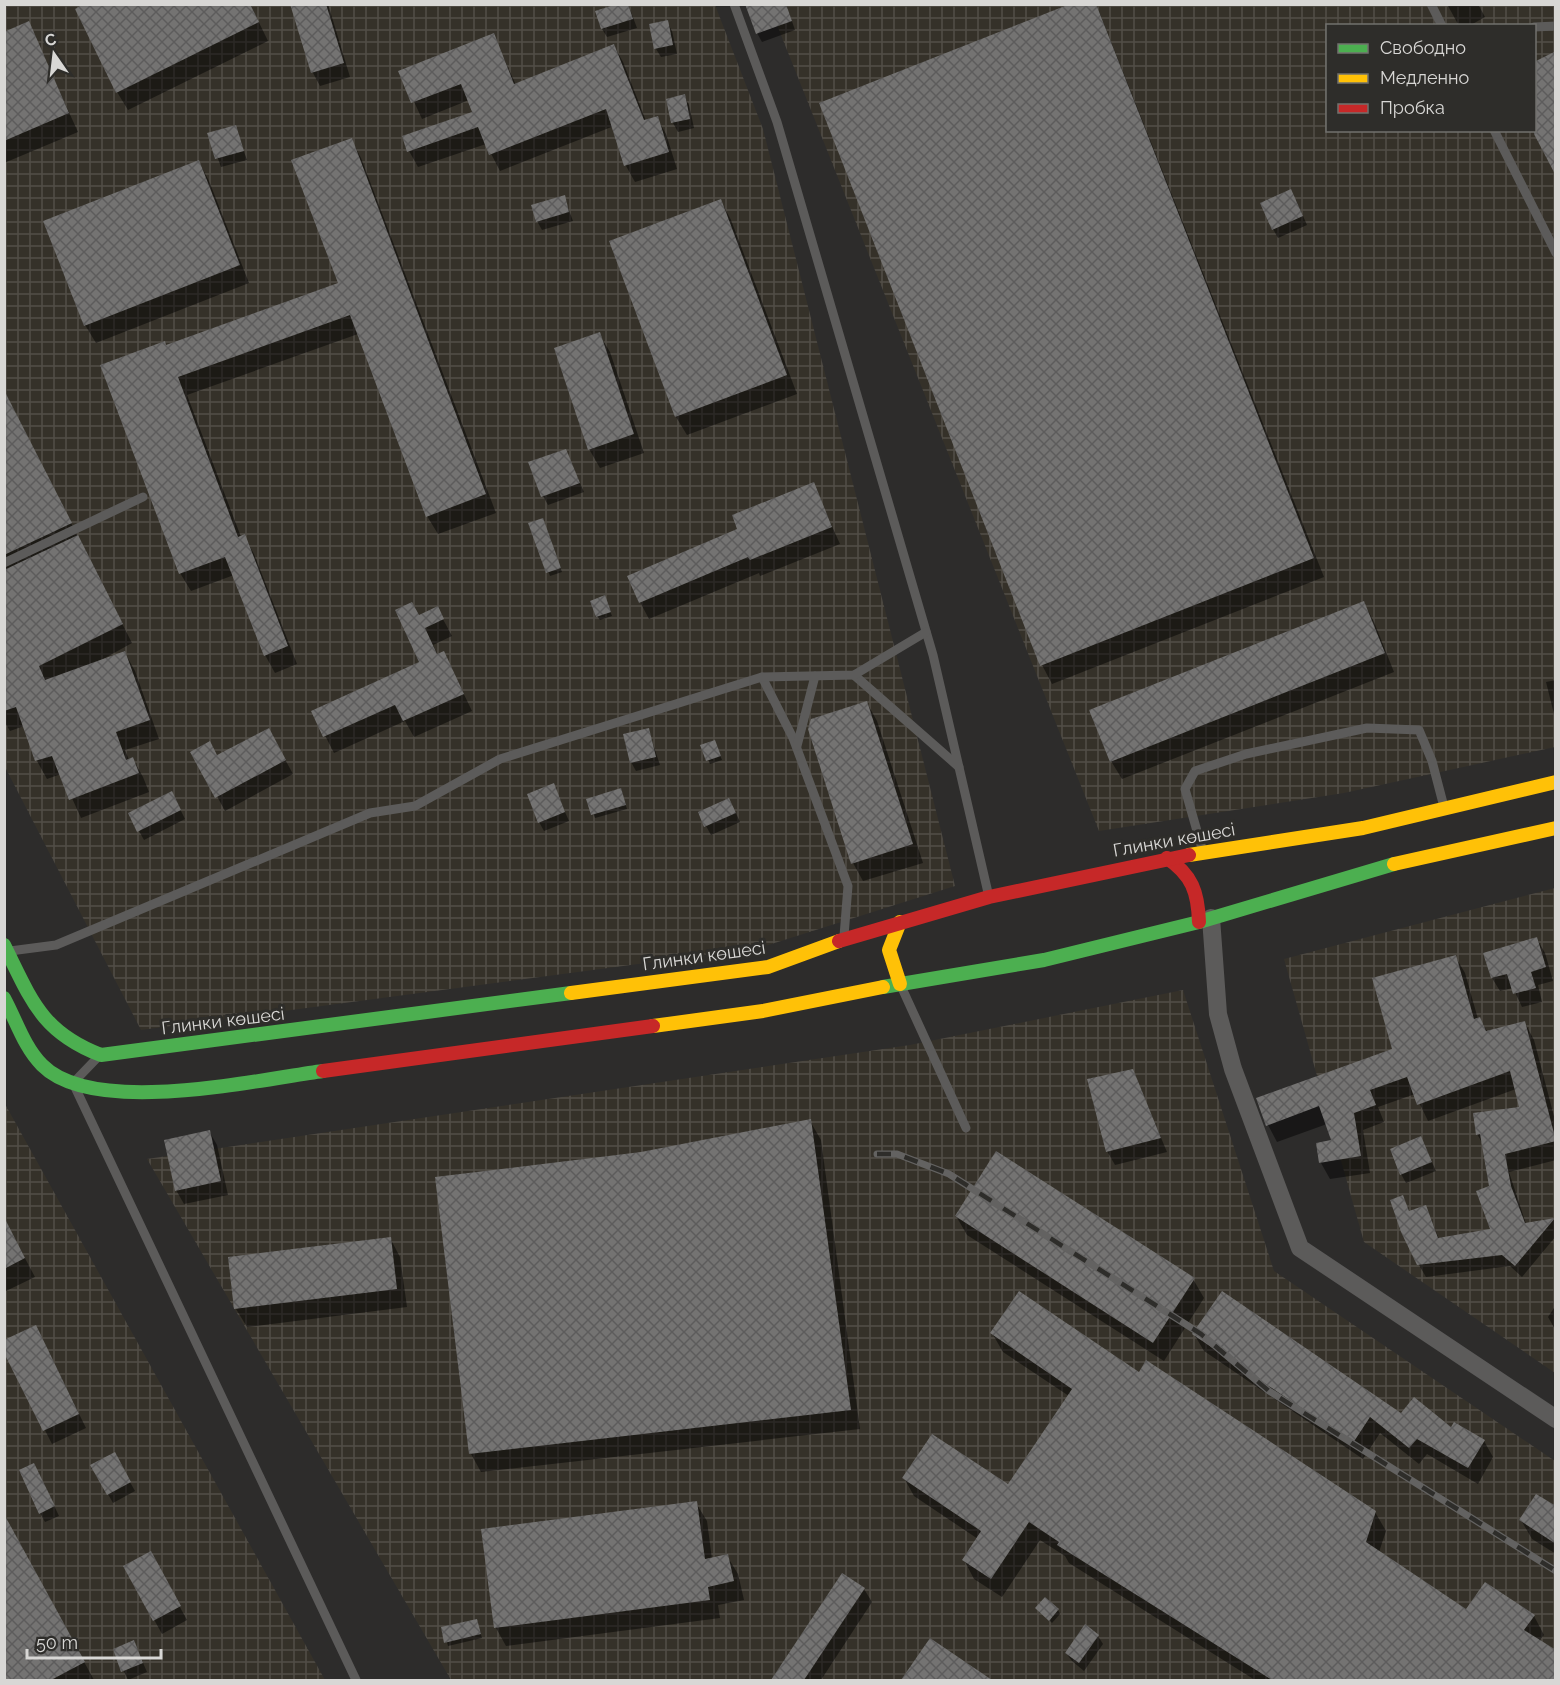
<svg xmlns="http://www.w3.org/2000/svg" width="1560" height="1685" font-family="Raleway,sans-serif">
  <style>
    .industrial { fill: url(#industrial-grid); fill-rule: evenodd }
    .shadow { fill: #0007 }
    .building { fill: url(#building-cross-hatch) }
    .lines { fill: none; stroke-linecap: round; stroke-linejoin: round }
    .lane { stroke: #5c5b5a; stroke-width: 9 }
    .street { stroke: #5c5b5a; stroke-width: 18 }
    .fast { stroke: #4caf50; stroke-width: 14 }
    .slow { stroke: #ffc107; stroke-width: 14 }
    .jam { stroke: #c62828; stroke-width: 14 }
    .rail-casing { stroke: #636261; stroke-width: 7 }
    .rail { stroke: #2e2d2a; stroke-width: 4.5; stroke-dasharray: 14; stroke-linecap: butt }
    .labels { text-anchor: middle; stroke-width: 6; stroke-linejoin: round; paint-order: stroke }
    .street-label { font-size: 18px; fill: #d8d7d5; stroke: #2e2d2a }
  </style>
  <defs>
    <pattern id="industrial-grid" width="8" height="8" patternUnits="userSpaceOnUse" patternTransform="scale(1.5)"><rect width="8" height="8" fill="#353129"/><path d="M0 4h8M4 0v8" fill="none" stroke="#524e47"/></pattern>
    <pattern id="building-cross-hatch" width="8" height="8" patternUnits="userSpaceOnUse" patternTransform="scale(1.5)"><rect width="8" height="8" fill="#747372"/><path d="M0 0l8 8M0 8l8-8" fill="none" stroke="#5d5c5c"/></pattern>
  </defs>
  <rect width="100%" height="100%" fill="#2d2c2b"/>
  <g class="industrial">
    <polygon points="5,5 715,5 763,129 955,886 759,948 141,1030 5,767"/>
    <path d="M769,5h786v742l-211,46 -245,38zM1328,26h206v104h-206z"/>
    <polygon points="1555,888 1555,1373 1364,1242 1284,959"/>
    <polygon points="1183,990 1274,1271 1555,1461 1555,1680 451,1680 147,1159 910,1045"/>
    <polygon points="5,1104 325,1680 5,1680"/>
  </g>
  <g class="shadow">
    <polygon points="250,4 268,41 128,110 117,92"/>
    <polygon points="292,4 328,4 350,77 320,86 313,73"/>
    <polygon points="628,4 637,28 607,37 602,29"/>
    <polygon points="786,4 795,30 762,42 757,33"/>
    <polygon points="1096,4 1324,577 1052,684 1042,665"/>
    <polygon points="1447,4 1478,4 1485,17 1469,26 1459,26"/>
    <polygon points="667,22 672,31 677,54 661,57 656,49"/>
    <polygon points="28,23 78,132 4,163 4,33"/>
    <polygon points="493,35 516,85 614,46 623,62 646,121 657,118 666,134 677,169 635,182 626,166 614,126 500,171 486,144 418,167 409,151 474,113 469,100 422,119 400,71"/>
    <polygon points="684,96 689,105 694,128 678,132 673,123 668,100"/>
    <polygon points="235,127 247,160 221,167 209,134"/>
    <polygon points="351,139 361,158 496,513 438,534 427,516 358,334 187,395 241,537 244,536 254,554 297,664 275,673 265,655 234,575 191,591 180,573 166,346 339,284"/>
    <polygon points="199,162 209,181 249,283 96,343 85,325"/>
    <polygon points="564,197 573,221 542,230 537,221"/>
    <polygon points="1296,200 1307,225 1278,238 1273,229"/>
    <polygon points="721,201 731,220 797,394 687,435 676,417 611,242"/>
    <polygon points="599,334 610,352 644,453 600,468 589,449"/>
    <polygon points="4,391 132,643 96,663 125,653 135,671 159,739 125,750 129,760 133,759 143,777 149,792 81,818 61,774 47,779 37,761 24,726 10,731 4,721"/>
    <polygon points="565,450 584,492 548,505 543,496"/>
    <polygon points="813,484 840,544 760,576 759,573 649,619 640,602 739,530"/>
    <polygon points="530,524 544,524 562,572 550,576"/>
    <polygon points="606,601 612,616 600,620 597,616"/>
    <polygon points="1364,603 1374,622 1394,672 1122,779 1111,761"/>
    <polygon points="437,608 452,636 433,645 438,655 444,653 472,711 414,737 405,721 334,753 313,712 421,663 419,616"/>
    <polygon points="1556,680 1556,722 1546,682"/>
    <polygon points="867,703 877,721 923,863 863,881 853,863"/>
    <polygon points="648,729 660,765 636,771 631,762"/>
    <polygon points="276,743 293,774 225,811 193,752 217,757"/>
    <polygon points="716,745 722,760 710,764 702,746"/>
    <polygon points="553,785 569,821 544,831 539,822"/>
    <polygon points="621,790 627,809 595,818 588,800"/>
    <polygon points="176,801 185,819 144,840 139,831"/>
    <polygon points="734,809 740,822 711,835 706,826"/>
    <polygon points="1537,939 1545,953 1553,981 1538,985 1542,1002 1522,1007 1513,988 1500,991 1492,978"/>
    <polygon points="1455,956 1465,973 1478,1019 1488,1032 1525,1023 1534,1040 1556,1124 1556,1160 1509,1172 1526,1224 1554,1219 1556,1222 1556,1236 1522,1277 1510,1266 1426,1277 1419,1265 1402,1197 1410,1212 1426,1207 1439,1239 1492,1230 1491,1187 1483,1144 1477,1134 1521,1108 1516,1089 1428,1121 1415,1094 1378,1107 1384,1122 1363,1130 1370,1173 1330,1179 1321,1163 1334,1141 1327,1124 1277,1142 1268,1125 1394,1050"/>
    <polygon points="1133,1071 1167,1152 1115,1165 1107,1151"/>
    <polygon points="810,1121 821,1140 860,1429 481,1472 471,1454 641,1154"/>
    <polygon points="209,1131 217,1145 228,1195 184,1204 176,1190"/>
    <polygon points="1421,1138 1436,1171 1406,1183 1401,1174"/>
    <polygon points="956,1216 1193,1279 1204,1298 1164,1361 967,1235"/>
    <polygon points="4,1219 35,1277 6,1291 4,1289"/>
    <polygon points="390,1238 400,1257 407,1307 247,1327 236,1309"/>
    <polygon points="1556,1305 1556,1331 1548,1317"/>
    <polygon points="992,1333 1140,1374 1375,1512 1386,1531 1379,1552 1467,1611 1534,1616 1544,1635 1539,1641 1556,1651 1556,1680 1255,1680 1069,1563 1065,1556 1040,1540 1002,1597 974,1579 964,1560 978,1539 914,1496 904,1478 1008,1487 1069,1396 1003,1352"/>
    <polygon points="1194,1334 1401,1415 1484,1441 1493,1457 1478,1484 1427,1454 1419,1464 1380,1433 1363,1459 1204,1351"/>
    <polygon points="43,1341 86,1428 52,1444 4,1350"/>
    <polygon points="114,1454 135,1491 113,1503 92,1466"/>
    <polygon points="39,1474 59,1516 45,1522 40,1513"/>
    <polygon points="696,1503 707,1521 712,1559 727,1556 738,1574 744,1600 718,1605 720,1618 506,1646 496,1628 483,1531"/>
    <polygon points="1556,1508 1556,1554 1532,1539 1521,1520"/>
    <polygon points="4,1516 94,1680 4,1680"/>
    <polygon points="125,1567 158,1567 187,1620 162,1634"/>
    <polygon points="842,1575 864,1589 872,1602 821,1680 773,1680"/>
    <polygon points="1037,1608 1058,1610 1060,1614 1052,1623"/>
    <polygon points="477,1621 482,1638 448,1646 443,1628"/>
    <polygon points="1098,1636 1103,1644 1084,1671 1072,1661 1066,1653"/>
    <polygon points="930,1641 989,1680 906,1680 905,1678"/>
    <polygon points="134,1642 147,1672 128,1680 114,1650"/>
  </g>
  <g class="building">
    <polygon points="83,4 250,4 259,22 116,93 75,9"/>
    <polygon points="290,4 326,4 344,63 311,73"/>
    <polygon points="617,4 628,4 633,19 601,29 595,11"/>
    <polygon points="745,4 786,4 792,21 756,34"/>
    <polygon points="1070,4 1096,4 1314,558 1040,666 819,103"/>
    <polygon points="668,20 673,45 654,49 649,24"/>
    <polygon points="29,21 69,113 4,141 4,32"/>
    <polygon points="494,33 514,84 614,44 644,120 658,116 669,152 624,166 606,109 489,155 478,127 407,152 402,136 472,112 461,84 411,103 398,71"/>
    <polygon points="1556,51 1556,176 1534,134 1534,62"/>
    <polygon points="685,94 690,119 671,123 666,99"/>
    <polygon points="236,125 244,151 215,159 207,133"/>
    <polygon points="352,138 486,494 426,517 350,315 178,377 238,537 245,534 288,646 264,656 225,557 179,574 100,365 165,341 166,345 338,283 291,160"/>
    <polygon points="199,160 240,265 84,326 43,221"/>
    <polygon points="1291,189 1303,216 1272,230 1260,203"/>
    <polygon points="565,195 569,212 536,222 531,205"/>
    <polygon points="721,199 787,375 675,417 609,241"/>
    <polygon points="600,332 634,434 588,450 554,348"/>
    <polygon points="4,390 72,523 4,555"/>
    <polygon points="566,449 580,483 541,497 528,462"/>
    <polygon points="814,482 832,527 750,560 748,557 639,603 627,576 737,529 732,515"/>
    <polygon points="543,518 561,568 546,573 528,523"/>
    <polygon points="78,535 123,624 39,666 45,680 125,651 150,720 116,732 126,760 133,757 139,773 69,800 52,756 35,761 16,707 4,711 4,570"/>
    <polygon points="605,595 611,612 596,617 590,601"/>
    <polygon points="1364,601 1385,653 1110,762 1089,710"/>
    <polygon points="412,602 419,615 438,606 444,619 425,628 437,654 444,651 464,694 403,721 395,705 323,737 311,711 419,662 395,610"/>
    <polygon points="867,701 913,844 851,864 808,729 811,719"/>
    <polygon points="269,728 286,760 215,798 190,752 210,741 217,755"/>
    <polygon points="649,728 656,757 630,763 623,734"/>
    <polygon points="715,740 721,756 706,761 700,745"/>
    <polygon points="554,783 565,812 538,823 527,794"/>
    <polygon points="621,788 626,805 591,815 586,799"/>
    <polygon points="172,791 181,810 137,832 128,813"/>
    <polygon points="729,798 736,813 704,827 698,812"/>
    <polygon points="1537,937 1546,967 1531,972 1536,988 1513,994 1507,974 1491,978 1483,953"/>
    <polygon points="1456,955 1474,1019 1480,1017 1486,1031 1525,1021 1556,1141 1505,1154 1511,1186 1525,1223 1555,1218 1515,1266 1502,1255 1417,1265 1401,1232 1390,1200 1403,1195 1409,1211 1426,1205 1438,1238 1490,1229 1476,1191 1489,1186 1480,1134 1476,1135 1473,1113 1519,1107 1510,1071 1417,1105 1407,1077 1370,1090 1376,1105 1354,1113 1361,1156 1319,1163 1316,1143 1331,1140 1319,1106 1266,1126 1256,1098 1392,1049 1372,978"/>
    <polygon points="1133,1069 1161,1138 1106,1152 1087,1079"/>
    <polygon points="811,1119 851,1410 469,1454 435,1177 641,1152"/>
    <polygon points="210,1130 221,1181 175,1191 164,1140"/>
    <polygon points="1421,1136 1432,1162 1400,1175 1390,1149"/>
    <polygon points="996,1151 1195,1278 1153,1343 955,1216"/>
    <polygon points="4,1217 25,1258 4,1269"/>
    <polygon points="391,1237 397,1289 234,1309 228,1257"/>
    <polygon points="1019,1291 1139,1372 1146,1360 1376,1511 1366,1542 1466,1609 1485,1582 1535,1615 1524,1630 1556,1650 1556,1680 1272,1680 1057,1545 1059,1542 1029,1522 991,1579 962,1560 981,1531 902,1478 932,1434 1008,1484 1072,1389 990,1333"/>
    <polygon points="1222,1291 1401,1413 1414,1397 1451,1427 1454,1422 1485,1440 1468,1468 1417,1439 1409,1448 1370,1417 1353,1443 1192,1334"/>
    <polygon points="36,1325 79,1414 43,1431 4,1353 4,1340"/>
    <polygon points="115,1452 131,1482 107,1495 90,1465"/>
    <polygon points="34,1463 55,1506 39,1514 19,1470"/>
    <polygon points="1536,1494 1556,1506 1556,1544 1519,1520"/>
    <polygon points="697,1501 705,1559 728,1554 734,1581 708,1587 710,1600 494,1628 481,1529"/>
    <polygon points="4,1514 85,1662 51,1680 4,1680"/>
    <polygon points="151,1551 181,1606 153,1621 123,1566"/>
    <polygon points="842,1573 865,1588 804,1680 771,1680"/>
    <polygon points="1045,1597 1059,1609 1049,1621 1035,1608"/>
    <polygon points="477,1619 481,1634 444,1643 441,1627"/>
    <polygon points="1085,1624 1099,1635 1079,1663 1065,1653"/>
    <polygon points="930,1638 992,1680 901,1680"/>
    <polygon points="134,1640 143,1663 121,1672 113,1649"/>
  </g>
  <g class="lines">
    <g class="lane">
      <polyline points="734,4 777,122 933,655 989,897"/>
      <polyline points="1431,4 1442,26"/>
      <polyline points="1534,27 1556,26"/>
      <polyline points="1494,130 1556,253"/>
      <polyline points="4,563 143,497"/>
      <polyline points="854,675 959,767"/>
      <polyline points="762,677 793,738 848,886 844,936"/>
      <polyline points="797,746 815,676"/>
      <polyline points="1203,852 1185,789 1195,771 1246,754 1367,728 1419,730 1432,761 1444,807"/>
      <polyline points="10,951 56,945 370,813 415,806 500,759 762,677 854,675 926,632"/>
      <polyline points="901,986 966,1128"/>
      <polyline points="99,1056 73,1083 356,1680"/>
    </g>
    <polyline class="street" points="1211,918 1218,1014 1233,1069 1300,1248 1556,1419"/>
    <g class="fast">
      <path d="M4,945c27,54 37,87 97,110l470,-62"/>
      <polyline points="883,987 1044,960 1199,922 1394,864"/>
      <path d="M4,998c12,22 20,49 38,67 51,52 214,15 281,6"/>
    </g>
    <g class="slow">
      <polyline points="1189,855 1363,828 1556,782"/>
      <polyline points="1394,864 1556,828"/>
      <polyline points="900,922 889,950 900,984"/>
      <polyline points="571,993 768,967 839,941"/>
      <polyline points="653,1026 763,1011 883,987"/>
    </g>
    <g class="jam">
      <path d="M1167,858c25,17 31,34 32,64"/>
      <polyline points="839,941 989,897 1189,855"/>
      <polyline points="323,1071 653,1026"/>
    </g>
    <g class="rail-casing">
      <polyline id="rail" points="877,1154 897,1154 949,1174 1201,1334 1269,1391 1556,1571"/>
    </g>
    <use href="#rail" class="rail"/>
  </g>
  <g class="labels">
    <g class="street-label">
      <text transform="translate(1174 840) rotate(-10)" y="6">Глинки көшесі</text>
      <text transform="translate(704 956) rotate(-8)" y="6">Глинки көшесі</text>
      <text transform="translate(223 1021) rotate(-7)" y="6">Глинки көшесі</text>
    </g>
  </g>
  <rect width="1560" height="1685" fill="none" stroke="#d8d7d5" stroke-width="12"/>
  <rect x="1326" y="24" width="210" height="108" fill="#2e2d2a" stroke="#72716e" stroke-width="1.5"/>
  <rect x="1338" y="44" width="30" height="9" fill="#4caf50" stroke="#72716e" stroke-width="1.5"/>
  <text x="1380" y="54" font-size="18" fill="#d8d7d5">Свободно</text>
  <rect x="1338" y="74" width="30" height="9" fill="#ffc107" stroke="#72716e" stroke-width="1.5"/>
  <text x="1380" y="84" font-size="18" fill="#d8d7d5">Медленно</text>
  <rect x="1338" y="104" width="30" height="9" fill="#c62828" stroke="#72716e" stroke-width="1.5"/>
  <text x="1380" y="114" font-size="18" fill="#d8d7d5">Пробка</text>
  <g transform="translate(54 54) rotate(346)" stroke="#2e2d2a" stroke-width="4.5" paint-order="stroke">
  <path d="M0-4.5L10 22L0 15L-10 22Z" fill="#d8d7d5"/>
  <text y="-9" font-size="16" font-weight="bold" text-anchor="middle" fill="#d8d7d5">С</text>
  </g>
  <path d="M27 1649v9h134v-9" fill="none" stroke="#d8d7d5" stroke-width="3"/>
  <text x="36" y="1649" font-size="18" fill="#d8d7d5" stroke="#2e2d2a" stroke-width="4.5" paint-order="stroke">50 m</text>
</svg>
